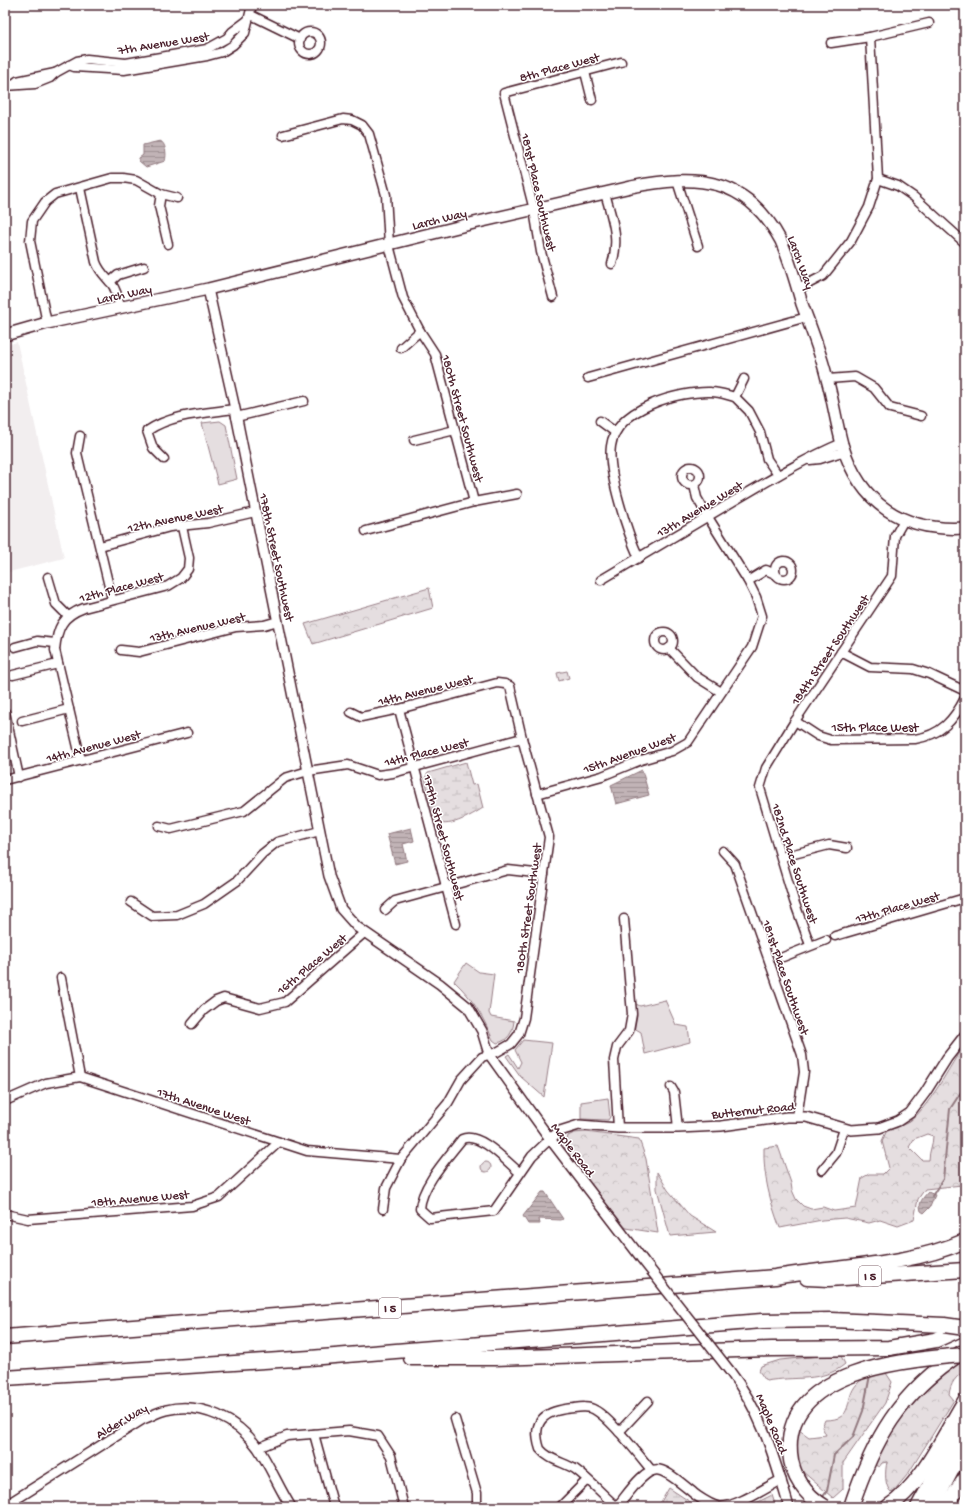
<svg xmlns="http://www.w3.org/2000/svg" width="970" height="1512" font-family="'Gochi Hand',sans-serif">
  <style>
    .built { fill: #f2eeef }
    .green { fill: #e5dee0; stroke: #987e86 }
    .forest { fill: url(#forest-crowns); stroke: #987e86; fill-rule: evenodd }
    .wetland { fill: url(#wetland-marsh); stroke: #987e86 }
    .water { fill: url(#water-rules); stroke: #91787e }
    .lines { fill: none; stroke-linecap: round; stroke-linejoin: round }
    .stream { stroke: #91787e; stroke-width: 2 }
    .minor-casing { stroke: #4a1f2b; stroke-width: 11 }
    .tertiary-casing { stroke: #4a1f2b; stroke-width: 12 }
    .secondary-casing { stroke: #4a1f2b; stroke-width: 14 }
    .motorway-casing { stroke: #4a1f2b; stroke-width: 17 }
    .minor { stroke: #fff; stroke-width: 8 }
    .tertiary { stroke: #fff; stroke-width: 9 }
    .secondary { stroke: #fff; stroke-width: 11 }
    .motorway { stroke: #fff; stroke-width: 14 }
    .tertiary-bridge-casing { stroke: #4a1f2b; stroke-width: 12; stroke-linecap: butt }
    .motorway-bridge-casing { stroke: #4a1f2b; stroke-width: 17; stroke-linecap: butt }
    .tertiary-bridge { stroke: #fff; stroke-width: 9 }
    .motorway-bridge { stroke: #fff; stroke-width: 14 }
    .labels { text-anchor: middle; stroke-width: 3; stroke-linejoin: round; paint-order: stroke }
    .shield { fill: #fff; stroke: #80626b; stroke-width: 1 }
    .shield-label { font-size: 12px; font-weight: bold; fill: #4a1f2b }
    .street-label { font-size: 13px; fill: #4a1f2b; stroke: #fff }
  </style>
  <defs>
    <pattern id="forest-crowns" width="20" height="18" patternUnits="userSpaceOnUse"><rect width="20" height="18" fill="#e5dee0"/><path d="M2 6a3 3 0 1 1 6 0M12 15a3 3 0 1 1 6 0" fill="none" stroke="#c6bec0"/></pattern>
    <pattern id="wetland-marsh" width="20" height="14" patternUnits="userSpaceOnUse"><rect width="20" height="14" fill="#e5dee0"/><path d="M1 5h8M5 5V1M11 12h8M15 12V8" fill="none" stroke="#c6bec0"/></pattern>
    <pattern id="water-rules" width="6" height="5" patternUnits="userSpaceOnUse"><rect width="6" height="5" fill="#c1b3b6"/><path d="M0 2.5h6" fill="none" stroke="#9f9194"/></pattern>
  </defs>
  <rect width="100%" height="100%" fill="#fff"/>
  <filter id="ink" filterUnits="userSpaceOnUse"><feTurbulence type="fractalNoise" baseFrequency=".025" numOctaves="2"/><feDisplacementMap in="SourceGraphic" scale="8" xChannelSelector="R" yChannelSelector="G"/><feConvolveMatrix kernelMatrix="1 2 1 2 8 2 1 2 1" color-interpolation-filters="sRGB"/></filter>
  <g filter="url(#ink)">
    <polygon class="built" points="17,342 64,558 5,573 5,346"/>
    <g class="green">
      <polygon points="220,421 226,425 237,479 218,484 202,423"/>
      <polygon points="567,671 569,678 559,681 557,673"/>
      <path d="M466,963l13,9 15,2 -5,39 2,4 23,4c-1,11 -6,20 -17,22l-4,-3c-11,-25 -19,-40 -39,-59z"/>
      <polygon points="665,1000 676,1025 688,1027 690,1042 645,1054 641,1032 634,1028 634,1003 640,1006"/>
      <polygon points="523,1040 552,1043 544,1097 521,1077 506,1056 509,1054 518,1068 521,1062 515,1050"/>
      <polygon points="608,1098 610,1117 608,1120 581,1119 581,1102"/>
      <circle cx="486" cy="1167" r="5"/>
    </g>
    <g class="forest">
      <polygon points="429,588 433,608 313,644 305,624"/>
      <path d="M965,1043v138l-3,4 -37,4 -7,10 -4,21 -16,6 -18,-6 -11,3 -24,-5 -23,2 -42,8c-10,-27 -17,-52 -16,-80l14,-2 13,37 1,7 4,9 7,7 8,3 12,-2 11,4 22,-3 6,-30 7,-4h14l6,-6 -7,-27 5,-11c7,-2 14,-4 20,-7 21,-13 44,-59 58,-80zM927,1134l6,2c0,9 -4,15 -4,24h-7l-13,-13 5,-8z"/>
      <polygon points="586,1132 639,1139 646,1159 658,1233 626,1228 564,1150 568,1136 574,1133"/>
      <polygon points="657,1172 668,1190 690,1216 716,1232 670,1236 657,1189"/>
      <path d="M830,1355l11,1 4,8c-22,19 -52,12 -79,17l-7,-10 2,-5 19,-6z"/>
      <path d="M962,1361h3v10c-10,6 -14,12 -16,23l5,6 -46,74 -16,19c-8,-6 -7,-22 -5,-31l-5,1 -3,4 -4,-2c15,-43 51,-77 87,-104z"/>
      <path d="M886,1373l6,9 -7,21 -42,60v26l-10,9 -31,-27 -7,-18 4,-23 10,7 17,-2 -4,-8 3,-7c31,0 18,-21 32,-36 7,-8 19,-10 29,-11z"/>
    </g>
    <g class="wetland">
      <path d="M466,762l6,23 5,-1 6,24c-11,7 -38,23 -48,12l-10,-42 3,-5z"/>
      <polygon points="669,1488 698,1507 658,1507"/>
      <polygon points="772,1495 776,1507 748,1507"/>
    </g>
    <g class="water">
      <path d="M160,141c6,2 7,14 5,20l-19,6 -7,-6v-3l4,-3v-10z"/>
      <polygon points="642,770 649,795 616,804 611,785"/>
      <polygon points="411,828 414,841 403,844 407,861 395,864 387,834"/>
      <polygon points="542,1192 545,1192 563,1219 561,1220 539,1219 540,1224 528,1224 523,1216"/>
      <path d="M928,1192l7,3 -5,12 -6,6 -3,-2c-3,-9 2,-13 7,-19z"/>
    </g>
    <g class="lines">
      <g class="stream">
        <polyline points="932,1196 943,1179 950,1109 965,1086"/>
        <polyline points="822,1498 827,1491 834,1455 853,1437 863,1411 870,1375"/>
      </g>
      <g class="minor-casing">
        <g id="minor">
          <polyline points="251,15 300,39"/>
          <circle cx="310" cy="43" r="11"/>
          <polyline points="831,43 870,37 929,23"/>
          <polyline points="69,65 74,67 124,70 207,56 222,52 233,45 245,33 252,5"/>
          <polyline points="585,72 592,100"/>
          <polyline points="12,85 17,81 55,73"/>
          <polyline points="5,86 35,84 50,78 55,73 77,61 87,59 126,63 207,49 227,38 232,32 248,20"/>
          <polyline points="283,135 343,119 352,120 362,125 369,134 386,195 389,245 403,298 420,331 435,354 474,502"/>
          <polyline points="878,179 898,186 914,197 965,243"/>
          <polyline points="677,181 698,246"/>
          <path d="M80,188l16,74c3,9 9,14 15,21 6,7 7,16 9,25"/>
          <path d="M605,193c7,26 15,45 7,71"/>
          <polyline points="161,194 159,206 168,244"/>
          <polyline points="110,282 118,275 144,267"/>
          <polyline points="798,289 823,276 851,241 869,207 878,179 870,37"/>
          <polyline points="553,297 541,252 534,210 504,93 621,62"/>
          <polyline points="47,323 30,241 32,221 45,202 55,194 112,178 123,178 136,180 161,194 177,198"/>
          <polyline points="401,348 420,331"/>
          <polyline points="588,378 807,317"/>
          <polyline points="744,379 735,397 749,411 760,432 767,459 778,475"/>
          <polyline points="828,379 855,377 874,388 890,408 921,416"/>
          <polyline points="236,417 304,401"/>
          <polyline points="600,421 615,432"/>
          <polyline points="80,436 77,453 112,599"/>
          <polyline points="414,440 455,430"/>
          <path d="M164,459l-11,-11 -6,-17c24,-17 59,-18 88,-22"/>
          <polyline points="810,460 820,459 845,451"/>
          <circle cx="691" cy="476" r="9"/>
          <polyline points="366,531 474,502 517,494"/>
          <polyline points="100,546 170,527 208,523 255,512"/>
          <path d="M639,558c-11,-24 -32,-86 -28,-112 5,-38 68,-55 100,-54 8,0 16,3 24,5"/>
          <circle cx="784" cy="570" r="9"/>
          <polyline points="48,577 56,604 68,616"/>
          <path d="M601,580c44,-26 88,-52 131,-78 36,-21 72,-43 110,-59"/>
          <polyline points="748,581 766,570 775,574"/>
          <circle cx="664" cy="641" r="9"/>
          <polyline points="15,647 37,641 55,643"/>
          <polyline points="669,648 697,677 721,692"/>
          <polyline points="121,650 139,652 236,627 264,625 278,621"/>
          <polyline points="841,652 870,667 913,669 929,674 965,691"/>
          <polyline points="13,675 58,664"/>
          <polyline points="399,709 456,924"/>
          <polyline points="5,712 19,777"/>
          <polyline points="22,721 69,709"/>
          <path d="M795,721l23,15 13,4 84,-1c26,-4 39,-19 50,-41"/>
          <path d="M81,760l-26,-110c2,-22 7,-34 29,-42l84,-22 13,-8 7,-9 1,-11 -7,-31"/>
          <polyline points="5,780 187,733"/>
          <polyline points="537,794 602,776 641,760 672,751 688,742 752,647 762,616 756,597 748,581 708,517 697,498 694,485"/>
          <polyline points="159,826 171,829 244,811 285,778 308,771 348,765 378,775 393,773 522,738"/>
          <polyline points="723,851 735,864 802,1055 804,1072 797,1117"/>
          <polyline points="782,857 829,845 847,848"/>
          <polyline points="131,902 152,916 177,915 204,904 237,881 262,854 277,842 320,831"/>
          <polyline points="385,910 395,901 508,870 544,874"/>
          <polyline points="835,936 965,898"/>
          <polyline points="810,945 794,901 760,788 766,768 795,721 892,576 895,536 904,520"/>
          <polyline points="783,957 826,940"/>
          <polyline points="61,978 80,1077"/>
          <polyline points="192,1024 204,1010 216,1001 224,998 260,1008 285,1002 364,933"/>
          <polyline points="671,1087 674,1092 678,1128"/>
          <polyline points="5,1101 46,1083 80,1077 307,1151 401,1159 448,1103 461,1080 482,1057 497,1052 511,1044 519,1034 524,1018 549,837 522,738 510,686 505,684 497,683 399,709 361,717 351,712"/>
          <polyline points="618,1128 614,1060 617,1047 629,1031 632,1014 624,919"/>
          <polyline points="822,1170 836,1153 844,1129"/>
          <path d="M519,1172c-12,-10 -40,-41 -57,-33 -14,18 -41,47 -42,70l10,9 64,-7 38,-55 18,-17"/>
          <polyline points="383,1209 386,1188 401,1159"/>
          <polyline points="5,1214 28,1219 192,1206 219,1197 279,1142"/>
          <polyline points="455,1419 477,1493 477,1507"/>
          <polyline points="619,1432 648,1401"/>
          <polyline points="314,1434 334,1507"/>
          <polyline points="258,1448 287,1436 349,1431 378,1436 391,1456 404,1507"/>
          <polyline points="560,1507 587,1480"/>
          <path d="M617,1507c-14,-12 -27,-27 -42,-38 -12,-7 -26,-9 -35,-20 -10,-30 7,-39 34,-41 7,-1 15,-2 21,2 16,9 44,45 57,61"/>
        </g>
      </g>
      <g class="tertiary-casing">
        <g id="tertiary">
          <polyline points="208,289 235,409 329,876 341,909 357,927 440,984 468,1007 482,1031 489,1054 550,1139 642,1259"/>
          <polyline points="550,1139 560,1131 579,1125 618,1128 678,1128 721,1126 787,1117 806,1117 851,1130 879,1128 898,1121 910,1113 925,1093 947,1058 965,1035"/>
          <path d="M729,1370c33,42 45,87 60,137"/>
          <path d="M5,1506l138,-87c8,-3 15,-7 23,-9 35,-9 72,10 92,38 12,18 21,40 33,59"/>
          <path d="M617,1507c9,-10 27,-40 42,-37 11,2 29,19 38,26 6,4 15,10 22,11 17,1 46,-19 62,-27"/>
        </g>
      </g>
      <g class="secondary-casing">
        <path id="secondary" d="M5,335l42,-12 161,-34 266,-66 157,-36c66,-13 115,-11 150,54 9,20 15,42 21,63 9,25 19,49 25,75 6,21 9,43 15,65 18,60 61,88 123,84"/>
      </g>
      <g class="motorway-casing">
        <g id="motorway">
          <polyline points="807,1278 829,1279 965,1270"/>
          <path d="M5,1337l770,-60c64,-11 130,-10 190,-36"/>
          <polyline points="411,1358 495,1358 772,1349 889,1348 936,1340 965,1327"/>
          <polyline points="5,1378 310,1358 762,1321 832,1320 944,1325"/>
          <path d="M851,1507c22,-67 49,-115 110,-154"/>
          <path d="M888,1507c34,-22 56,-72 77,-106"/>
          <polyline points="918,1507 965,1420"/>
          <polyline points="932,1507 965,1445"/>
          <polyline points="945,1507 965,1479"/>
        </g>
      </g>
      <use href="#minor" class="minor"/>
      <use href="#tertiary" class="tertiary"/>
      <use href="#secondary" class="secondary"/>
      <use href="#motorway" class="motorway"/>
      <g class="tertiary-bridge-casing">
        <polyline id="tertiary-bridge" points="642,1259 729,1370"/>
      </g>
      <g class="motorway-bridge-casing">
        <g id="motorway-bridge">
          <polyline points="944,1325 965,1328"/>
          <path d="M825,1507c-20,-12 -33,-31 -35,-54 -7,-83 117,-94 175,-98"/>
        </g>
      </g>
      <use href="#tertiary-bridge" class="tertiary-bridge"/>
      <use href="#motorway-bridge" class="motorway-bridge"/>
    </g>
  </g>
  <g class="labels">
    <g class="shield">
      <rect x="859" y="1266" width="22" height="20" rx="3"/>
      <rect x="379" y="1298" width="22" height="20" rx="3"/>
    </g>
    <g class="shield-label">
      <text x="870" y="1280">I 5</text>
      <text x="390" y="1312">I 5</text>
    </g>
    <g class="street-label">
      <text transform="translate(163 42) rotate(-9)" y="5">7th Avenue West</text>
      <text transform="translate(559 66) rotate(-15)" y="5">8th Place West</text>
      <text transform="translate(540 192) rotate(77)" y="5">181st Place Southwest</text>
      <text transform="translate(439 218) rotate(-14)" y="5">Larch Way</text>
      <text transform="translate(802 262) rotate(70)" y="5">Larch Way</text>
      <text transform="translate(124 293) rotate(-12)" y="5">Larch Way</text>
      <text transform="translate(464 418) rotate(75)" y="5">180th Street Southwest</text>
      <text transform="translate(699 508) rotate(-31)" y="5">13th Avenue West</text>
      <text transform="translate(175 517) rotate(-12)" y="5">12th Avenue West</text>
      <text transform="translate(278 557) rotate(78)" y="5">178th Street Southwest</text>
      <text transform="translate(121 586) rotate(-15)" y="5">12th Place West</text>
      <text transform="translate(197 626) rotate(-13)" y="5">13th Avenue West</text>
      <text transform="translate(829 649) rotate(-56)" y="5">184th Street Southwest</text>
      <text transform="translate(425 689) rotate(-14)" y="5">14th Avenue West</text>
      <text x="875" y="731">15th Place West</text>
      <text transform="translate(93 745) rotate(-15)" y="5">14th Avenue West</text>
      <text transform="translate(426 751) rotate(-14)" y="5">14th Place West</text>
      <text transform="translate(629 752) rotate(-20)" y="5">15th Avenue West</text>
      <text transform="translate(445 837) rotate(75)" y="5">179th Street Southwest</text>
      <text transform="translate(796 863) rotate(72)" y="5">182nd Place Southwest</text>
      <text transform="translate(897 906) rotate(-16)" y="5">17th Place West</text>
      <text transform="translate(527 908) rotate(-82)" y="5">180th Street Southwest</text>
      <text transform="translate(311 963) rotate(-40)" y="5">16th Place West</text>
      <text transform="translate(787 977) rotate(71)" y="5">181st Place Southwest</text>
      <text transform="translate(204 1105) rotate(18)" y="5">17th Avenue West</text>
      <text transform="translate(753 1109) rotate(-6)" y="5">Butternut Road</text>
      <text transform="translate(574 1149) rotate(53)" y="5">Maple Road</text>
      <text transform="translate(140 1197) rotate(-5)" y="5">18th Avenue West</text>
      <text transform="translate(121 1420) rotate(-30)" y="5">Alder Way</text>
      <text transform="translate(773 1423) rotate(67)" y="5">Maple Road</text>
    </g>
  </g>
  <rect width="970" height="1512" fill="none" stroke="#fff" stroke-width="20"/>
  <rect x="10" y="10" width="950" height="1492" fill="none" stroke="#4a1f2b" stroke-width="1.5" filter="url(#ink)"/>
</svg>
